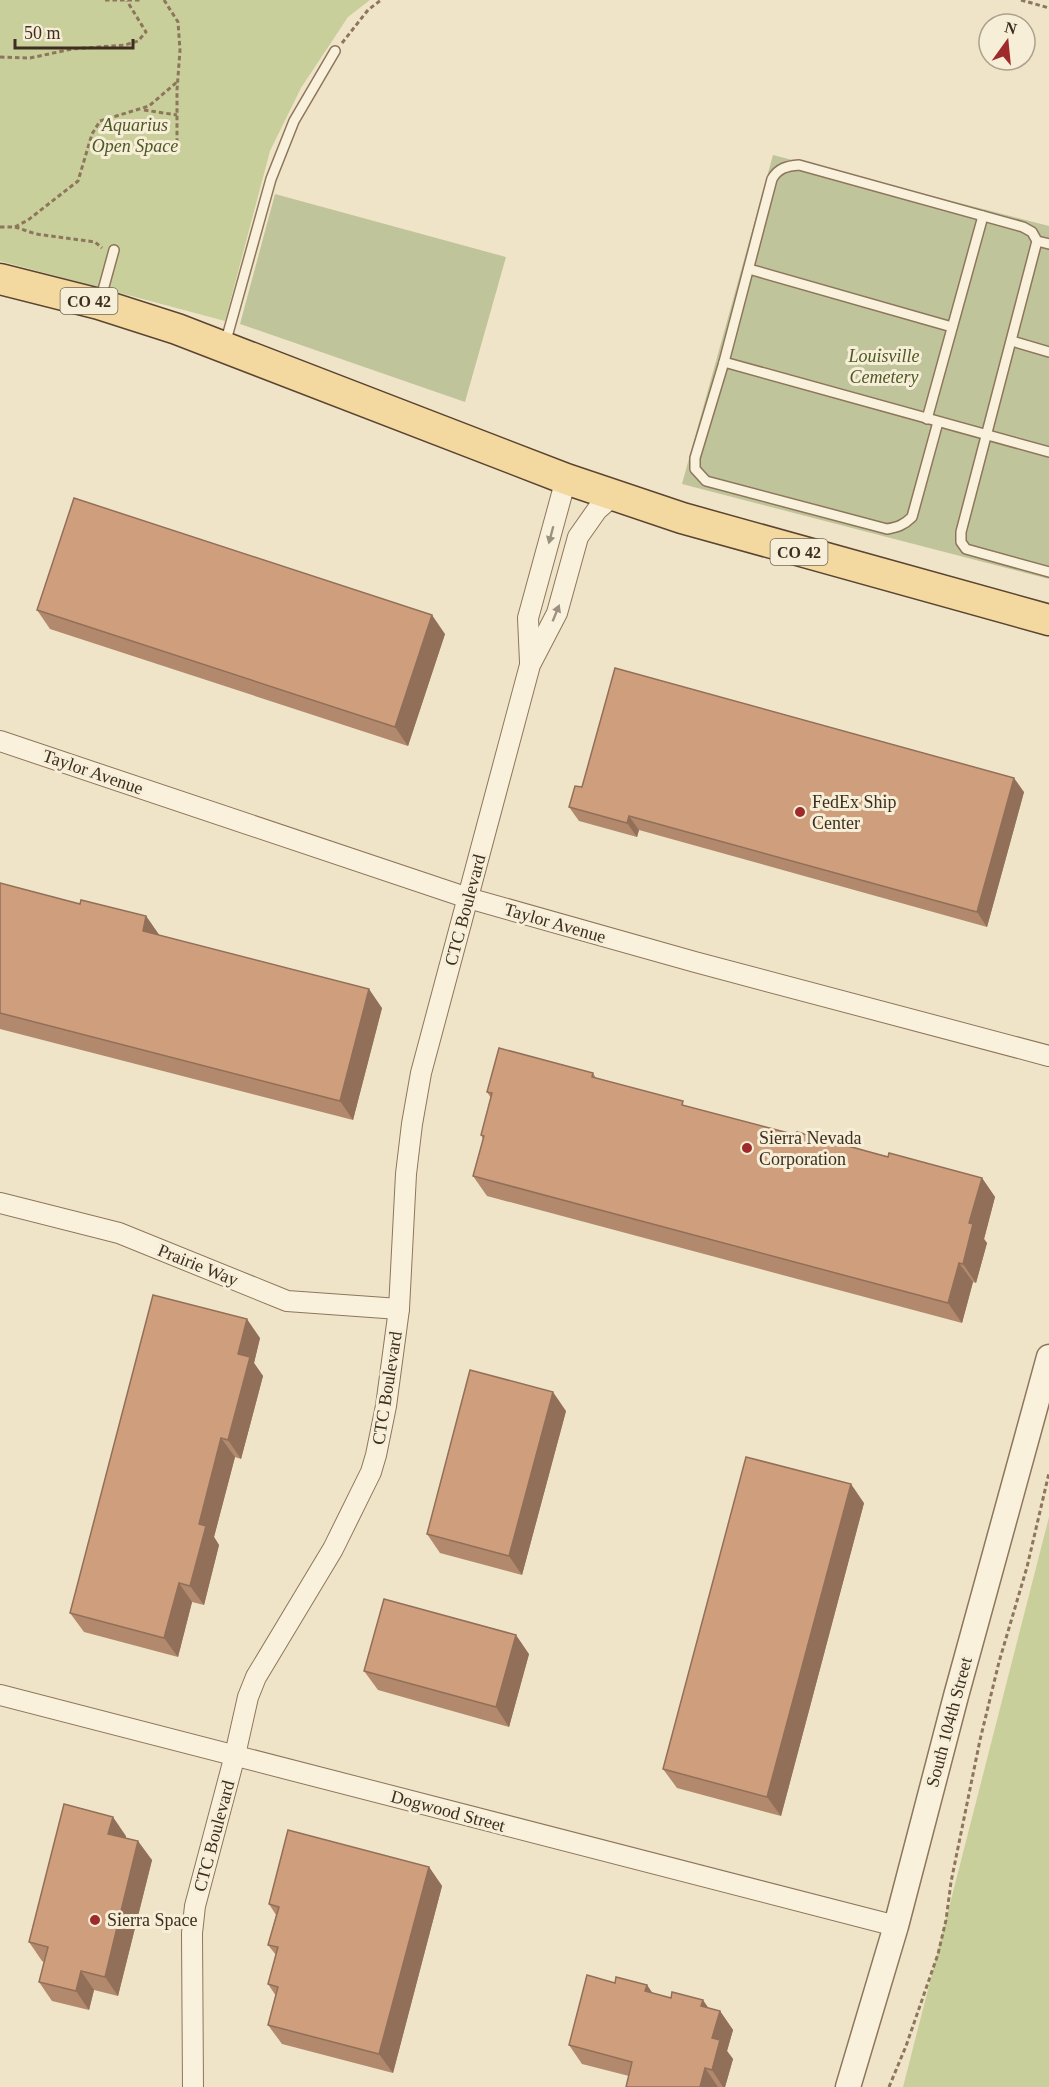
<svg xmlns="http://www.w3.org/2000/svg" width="1049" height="2087" font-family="'Times New Roman',serif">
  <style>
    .green { fill: #c9cf9b }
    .cemetery { fill: #bfc49a }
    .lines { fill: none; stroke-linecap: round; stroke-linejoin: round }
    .service-casing { stroke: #8d765c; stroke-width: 12 }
    .minor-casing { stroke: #8d765c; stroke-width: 22 }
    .tertiary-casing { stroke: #8d765c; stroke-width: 27 }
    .primary-casing { stroke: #5b4430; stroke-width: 33 }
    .path { stroke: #8d765c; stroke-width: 3; stroke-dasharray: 4.5 3; stroke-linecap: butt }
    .service { stroke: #faf1dc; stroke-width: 9 }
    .minor { stroke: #faf1dc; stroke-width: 20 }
    .tertiary { stroke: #faf1dc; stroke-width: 24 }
    .primary { stroke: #f3d9a0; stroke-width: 30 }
    .wall { fill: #b2896c }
    .shaded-wall { fill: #916f58 }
    .building { fill: #cf9f7d; stroke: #916f58; stroke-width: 1.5 }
    .oneway { fill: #9c907e }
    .poi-dot { fill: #9e2a2b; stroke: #f7eed8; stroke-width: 2 }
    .labels { text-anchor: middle; stroke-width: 6; stroke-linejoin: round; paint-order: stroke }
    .shield { fill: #f7eed8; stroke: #756857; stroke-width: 1.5 }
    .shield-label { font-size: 16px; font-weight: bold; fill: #3d2e20 }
    .park-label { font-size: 18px; font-style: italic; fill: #4d5a26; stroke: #f7eed8 }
    .street-label { font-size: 18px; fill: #3d2e20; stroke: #f7eed8 }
    .poi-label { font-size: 18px; fill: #3d2e20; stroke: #f7eed8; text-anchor: start }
  </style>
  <rect width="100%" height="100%" fill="#f0e4c8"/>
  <g class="green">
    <polygon points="0,0 370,0 348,17 301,88 270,151 225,321 0,261"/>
    <polygon points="1049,1517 1049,2087 903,2087"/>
  </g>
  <g class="cemetery">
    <polygon points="773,155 1049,226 1049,579 682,484"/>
    <polygon points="275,194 506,257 465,402 240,324"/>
  </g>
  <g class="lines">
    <g class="service-casing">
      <g id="service">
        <polyline points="1037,241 1049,244"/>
        <polyline points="749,269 952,327"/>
        <polyline points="100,301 114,250"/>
        <polyline points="1012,341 1049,352"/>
        <polyline points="225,344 271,179 294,121 335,51"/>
        <polyline points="724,362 1049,452"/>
        <polyline points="927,419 983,216"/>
        <path d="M938,422l-26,95c-8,8 -14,10 -25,12l-181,-48 -11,-12v-11l29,-96 48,-183c6,-11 15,-13 27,-14l224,62 9,5 5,9 -76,291v10l5,7 83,23"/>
      </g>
    </g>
    <g class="minor-casing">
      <g id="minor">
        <polyline points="530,662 528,618 566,479"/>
        <polyline points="0,741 468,898 695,962 1049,1056"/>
        <polyline points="0,1203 119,1233 287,1301 399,1309"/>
        <polyline points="0,1695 896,1926"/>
        <polyline points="193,2087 192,1933 195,1906 235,1755 248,1697 256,1677 333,1549 371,1472 376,1455 386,1406 399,1309 406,1174 412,1124 421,1073 530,665 557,613 578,537 597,510 614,495"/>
      </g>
    </g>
    <g class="tertiary-casing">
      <polyline id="tertiary" points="848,2087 896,1926 956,1696 1049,1357"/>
    </g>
    <g class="primary-casing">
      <polyline id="primary" points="0,279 99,304 177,329 566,479 682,518 1049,620"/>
    </g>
    <g class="path">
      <polyline points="105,0 140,0"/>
      <polyline points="164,0 178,22 180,50 177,90 177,146"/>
      <polyline points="1021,0 1049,8"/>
      <polyline points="342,43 368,10 381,0"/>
      <polyline points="0,57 30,58 72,49 125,45 138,41 146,32 127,1"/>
      <polyline points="144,110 177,115"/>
      <polyline points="0,227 15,227 28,220 78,181 92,134 100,121 149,106 177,82"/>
      <polyline points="15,227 36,234 95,242 102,248"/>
      <polyline points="889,2087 906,2046 938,1954 946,1920 951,1882 980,1740 999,1662 1027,1567 1049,1473"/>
    </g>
    <use href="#service" class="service"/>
    <use href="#minor" class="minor"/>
    <use href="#tertiary" class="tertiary"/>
    <use href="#primary" class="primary"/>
  </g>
  <g class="wall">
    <polygon points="37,610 445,634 408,746 50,629"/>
    <polygon points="582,787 1024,792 987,927 639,830 637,837 579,821 569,807"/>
    <polygon points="0,883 80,904 146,916 159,935 382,1008 353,1120 0,1029"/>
    <polygon points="593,1073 596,1078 686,1106 796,1135 982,1178 995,1197 984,1239 987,1243 976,1283 973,1282 962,1323 487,1196 473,1176 483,1139 481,1135 491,1098 487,1092"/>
    <polygon points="260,1338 254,1363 263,1376 241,1459 235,1457 214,1537 219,1545 204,1605 192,1602 178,1657 84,1632 70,1613"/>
    <polygon points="566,1411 522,1575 440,1553 427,1534"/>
    <polygon points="864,1503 781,1816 677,1788 663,1769"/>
    <polygon points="529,1654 509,1727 378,1690 364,1671"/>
    <polygon points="126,1836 126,1838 152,1860 118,1996 94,1990 89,2010 52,2001 39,1982 44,1962 42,1961 29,1942"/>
    <polygon points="429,1867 442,1886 393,2073 282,2044 268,2025 276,1996 268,1984 276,1955 268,1945 276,1915 269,1904"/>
    <polygon points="615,1983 647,1985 652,1993 720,2011 733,2030 727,2051 733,2059 725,2087 626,2087 629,2076 582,2064 569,2045"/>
  </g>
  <g class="shaded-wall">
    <polygon points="432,615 445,634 408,746 395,727"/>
    <polygon points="1014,778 1024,792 987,927 977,912"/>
    <polygon points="629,816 639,830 637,837 627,823"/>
    <polygon points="146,916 160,936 143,931"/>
    <polygon points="369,989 382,1008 353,1120 340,1101"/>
    <polygon points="982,1178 995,1197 984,1239 987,1243 976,1283 963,1264 969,1223"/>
    <polygon points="959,1263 973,1282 962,1323 948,1303"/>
    <polygon points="247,1319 260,1338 254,1363 263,1376 241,1459 228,1440 238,1354"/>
    <polygon points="553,1392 566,1411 522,1575 509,1556"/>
    <polygon points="221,1438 235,1457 214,1537 219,1545 204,1605 190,1586 199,1524"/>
    <polygon points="851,1484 864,1503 781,1816 767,1797"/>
    <polygon points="179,1583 192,1602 178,1657 164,1638"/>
    <polygon points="516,1635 529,1654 509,1727 496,1707"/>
    <polygon points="113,1817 126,1836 122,1853 108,1834"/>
    <polygon points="138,1841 152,1860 118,1996 105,1977"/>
    <polygon points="429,1867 442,1886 393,2073 379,2054"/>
    <polygon points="81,1971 94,1990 89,2010 76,1991"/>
    <polygon points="647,1985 660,2004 645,1991"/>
    <polygon points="703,2000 716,2019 701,2006"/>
    <polygon points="720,2011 733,2030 727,2051 733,2059 725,2087 723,2087 712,2070 712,2038"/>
    <polygon points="705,2068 718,2087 700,2087"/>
  </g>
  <g class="building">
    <polygon points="74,498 432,615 395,727 37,610"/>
    <polygon points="615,668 1014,778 977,912 629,816 627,823 569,807 575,786 582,787"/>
    <polygon points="0,883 80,904 81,900 146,916 143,931 369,989 340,1101 0,1013"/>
    <polygon points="499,1048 593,1073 592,1077 683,1101 682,1105 796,1135 797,1132 888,1157 889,1153 982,1178 969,1223 973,1224 963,1264 959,1263 948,1303 473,1176 484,1136 481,1135 492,1093 487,1092"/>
    <polygon points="153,1295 247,1319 238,1354 250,1357 228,1440 221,1438 199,1524 206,1526 190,1586 179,1583 164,1638 70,1613"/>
    <polygon points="470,1370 553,1392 509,1556 427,1534"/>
    <polygon points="746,1457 851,1484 767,1797 663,1769"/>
    <polygon points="384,1599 516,1635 496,1707 364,1671"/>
    <polygon points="64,1804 113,1817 108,1834 138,1841 105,1977 81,1971 76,1991 39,1982 48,1947 29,1942"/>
    <polygon points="288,1830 429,1867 379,2054 268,2025 278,1987 268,1984 278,1947 268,1945 279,1907 269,1904"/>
    <polygon points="587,1975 615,1983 616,1977 647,1985 645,1991 671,1998 672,1992 703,2000 701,2006 720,2011 712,2038 720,2040 712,2070 705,2068 700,2087 626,2087 632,2062 569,2045"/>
  </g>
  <defs><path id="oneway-solid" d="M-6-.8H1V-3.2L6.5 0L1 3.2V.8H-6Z" transform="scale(1.5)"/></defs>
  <g class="oneway">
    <use href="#oneway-solid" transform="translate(551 535) rotate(105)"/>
    <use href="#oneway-solid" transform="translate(556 613) rotate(-68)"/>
  </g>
  <g class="poi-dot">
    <circle cx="800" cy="812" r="6"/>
    <circle cx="747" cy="1148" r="6"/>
    <circle cx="95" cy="1920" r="6"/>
  </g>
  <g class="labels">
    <g class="shield">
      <rect x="60.5" y="288" width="57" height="26" rx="4.5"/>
      <rect x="770.5" y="539" width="57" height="26" rx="4.5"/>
    </g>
    <g class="shield-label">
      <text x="89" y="307">CO 42</text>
      <text x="799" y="558">CO 42</text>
    </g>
    <g class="park-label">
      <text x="135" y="131">Aquarius<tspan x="135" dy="21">Open Space</tspan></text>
      <text x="884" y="362">Louisville<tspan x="884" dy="21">Cemetery</tspan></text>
    </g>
    <g class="street-label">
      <text transform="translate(93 772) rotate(19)" y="6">Taylor Avenue</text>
      <text transform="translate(465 910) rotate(-75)" y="6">CTC Boulevard</text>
      <text transform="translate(555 923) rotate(16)" y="6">Taylor Avenue</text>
      <text transform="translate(198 1265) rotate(22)" y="6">Prairie Way</text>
      <text transform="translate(387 1388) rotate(-81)" y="6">CTC Boulevard</text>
      <text transform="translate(949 1722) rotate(-75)" y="6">South 104th Street</text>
      <text transform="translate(448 1811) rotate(15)" y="6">Dogwood Street</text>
      <text transform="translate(214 1836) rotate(-75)" y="6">CTC Boulevard</text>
    </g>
    <g class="poi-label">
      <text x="812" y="808">FedEx Ship<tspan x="812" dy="21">Center</tspan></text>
      <text x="759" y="1144">Sierra Nevada<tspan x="759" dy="21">Corporation</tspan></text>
      <text x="107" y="1926">Sierra Space</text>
    </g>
  </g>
  <g transform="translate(1007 42) rotate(15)"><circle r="28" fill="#f7eed8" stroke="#ada18e" stroke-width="1.5"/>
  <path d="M0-4.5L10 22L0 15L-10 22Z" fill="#9e2a2b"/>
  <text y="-9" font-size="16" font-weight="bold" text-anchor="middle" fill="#3d2e20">N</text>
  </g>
  <path d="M15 39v9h118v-9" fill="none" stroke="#3d2e20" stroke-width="3"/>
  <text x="24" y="39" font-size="18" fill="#3d2e20" stroke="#f7eed8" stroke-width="4.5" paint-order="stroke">50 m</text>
</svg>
